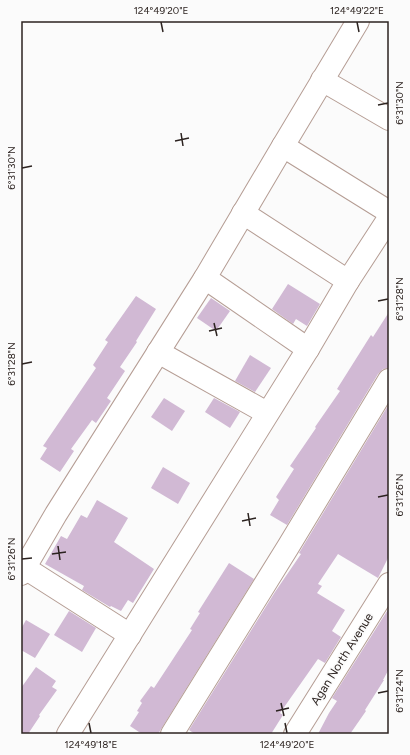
<svg xmlns="http://www.w3.org/2000/svg" width="410" height="755" font-family="Figtree,sans-serif">
  <style>
    .building { fill: #d1b9d4 }
    .lines { fill: none; stroke-linecap: round; stroke-linejoin: round }
    .minor-casing { stroke: #b59d94; stroke-width: 24 }
    .minor { stroke: #fff; stroke-width: 22 }
    .ticks { fill: none; stroke: #2c2320; stroke-width: 1.5 }
    .labels { text-anchor: middle; stroke-width: 3.5; stroke-linejoin: round; paint-order: stroke }
    .street-label { font-size: 12px; fill: #2c2320; stroke: #fbfbfb }
    .neatline { fill: none; stroke: #2c2320; stroke-width: 1.5 }
    .ticks-label { font-size: 10px; text-anchor: middle; fill: #2c2320 }
  </style>
  <rect width="100%" height="100%" fill="#fbfbfb"/>
  <g class="building">
    <polygon points="288,284 320,304 307,326 296,319 293,324 272,309"/>
    <polygon points="136,296 156,309 136,341 137,342 120,367 125,371 107,398 111,401 96,423 92,420 71,449 74,451 60,472 40,459 47,448 43,446 96,368 93,365 108,342 105,340"/>
    <polygon points="211,298 230,311 216,331 197,318"/>
    <polygon points="389,312 389,368 383,369 378,374 287,525 270,515 279,500 276,497 294,469 290,466 316,428 315,427 340,391 337,389 371,335 373,337"/>
    <polygon points="250,355 271,368 255,392 235,381"/>
    <polygon points="164,398 185,411 172,431 151,417"/>
    <polygon points="214,398 240,412 230,428 205,412"/>
    <polygon points="389,404 389,556 378,578 338,554 318,584 322,586 317,593 345,610 332,631 341,637 325,663 318,659 280,713 283,715 271,734 195,734 189,730 275,592 301,554 299,553"/>
    <polygon points="163,467 190,483 178,504 151,488"/>
    <polygon points="97,500 128,518 114,542 154,569 133,603 128,600 121,611 111,606 110,607 82,590 84,586 45,564 61,536 67,539 81,515 87,518"/>
    <polygon points="229,563 254,579 158,734 142,734 130,726 139,712 137,711 142,703 140,701 151,686 154,688 192,630 190,629 200,613 198,612"/>
    <polygon points="389,608 389,669 383,680 384,680 365,710 366,711 350,734 318,734 329,713 337,701 332,698"/>
    <polygon points="69,611 96,628 82,652 54,635"/>
    <polygon points="26,620 50,634 35,658 21,650 21,629"/>
    <polygon points="36,667 56,681 52,687 57,690 39,715 40,716 28,734 21,734 21,688"/>
  </g>
  <g class="lines">
    <g class="minor-casing">
      <g id="minor">
        <polyline points="322,80 389,119"/>
        <polyline points="283,146 389,212"/>
        <polyline points="243,213 348,281"/>
        <polyline points="205,278 308,349"/>
        <polyline points="158,352 267,413"/>
        <polyline points="25,568 130,635"/>
        <polyline points="21,574 56,514 205,278 283,146 358,21"/>
        <polyline points="68,734 308,349 348,281 389,218"/>
        <polyline points="172,734 288,547 389,380"/>
        <polyline points="295,734 389,584"/>
      </g>
    </g>
    <use href="#minor" class="minor"/>
  </g>
  <path class="ticks" d="M161,22l2,10M357,22l2,10M378,105l10,-2M181,133l2,13M175,141l14,-3M22,168l10,-2M378,301l10,-2M214,323l3,13M209,331l13,-3M22,364l10,-2M378,497l10,-2M248,513l2,13M242,521l14,-3M58,546l2,14M52,554l14,-2M22,559l10,-1M378,693l10,-2M281,703l3,13M276,711l13,-3M89,723l2,10M285,723l2,10"/>
  <g class="labels">
    <g class="street-label">
      <text transform="translate(342 659) rotate(-58)" y="4">Agan North Avenue</text>
    </g>
  </g>
  <rect width="410" height="755" fill="none" stroke="#fbfbfb" stroke-width="44"/>
  <rect x="22" y="22" width="366" height="711" class="neatline"/>
  <g class="ticks-label">
    <text x="161" y="14">124°49'20"E</text>
    <text x="357" y="14">124°49'22"E</text>
    <text transform="translate(399 103) rotate(-90)" y="4">6°31'30"N</text>
    <text transform="translate(11 168) rotate(-90)" y="4">6°31'30"N</text>
    <text transform="translate(399 299) rotate(-90)" y="4">6°31'28"N</text>
    <text transform="translate(11 364) rotate(-90)" y="4">6°31'28"N</text>
    <text transform="translate(399 495) rotate(-90)" y="4">6°31'26"N</text>
    <text transform="translate(11 559) rotate(-90)" y="4">6°31'26"N</text>
    <text transform="translate(399 691) rotate(-90)" y="4">6°31'24"N</text>
    <text x="91" y="748">124°49'18"E</text>
    <text x="287" y="748">124°49'20"E</text>
  </g>
</svg>
